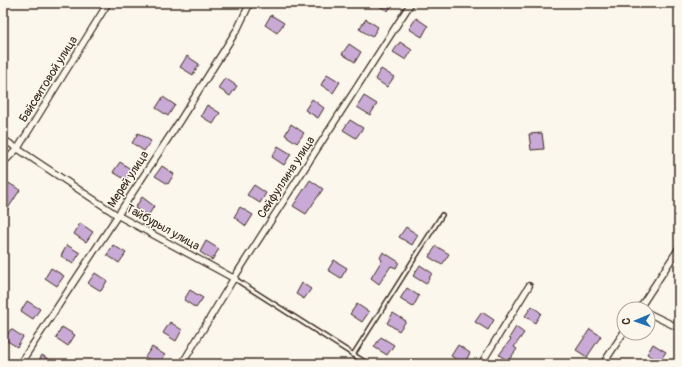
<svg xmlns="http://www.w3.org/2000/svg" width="682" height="367" font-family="Pangolin,sans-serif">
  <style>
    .building { fill: #c9aad6; stroke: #3b2a1e }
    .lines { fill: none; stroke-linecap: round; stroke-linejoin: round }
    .lane-casing { stroke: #3b2a1e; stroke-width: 6 }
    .street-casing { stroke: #3b2a1e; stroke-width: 8 }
    .lane { stroke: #fbf7ec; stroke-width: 3 }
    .street { stroke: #fbf7ec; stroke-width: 5.5 }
    .labels { text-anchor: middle; stroke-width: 3; stroke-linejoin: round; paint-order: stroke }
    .street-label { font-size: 12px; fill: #3b2a1e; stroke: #fbf7ec }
  </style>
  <rect width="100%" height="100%" fill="#fbf7ec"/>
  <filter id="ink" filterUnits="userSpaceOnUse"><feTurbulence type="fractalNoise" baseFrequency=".025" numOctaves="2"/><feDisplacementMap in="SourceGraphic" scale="8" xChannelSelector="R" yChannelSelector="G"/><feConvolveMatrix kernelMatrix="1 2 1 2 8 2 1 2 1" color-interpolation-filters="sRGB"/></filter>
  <g filter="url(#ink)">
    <g class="building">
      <polygon points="374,3 393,3 388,11"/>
      <polygon points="271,15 284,23 277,33 265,25"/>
      <polygon points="416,18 428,26 422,37 409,29"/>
      <polygon points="366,19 378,27 372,37 359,29"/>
      <polygon points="400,42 412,50 406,60 393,52"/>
      <polygon points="349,44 361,52 355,62 342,54"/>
      <polygon points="187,56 199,64 193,75 180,67"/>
      <polygon points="381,69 394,77 387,87 375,79"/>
      <polygon points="327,74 340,82 333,93 321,85"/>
      <polygon points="225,78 237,86 230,96 218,88"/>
      <polygon points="364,96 377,104 370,115 357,107"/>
      <polygon points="163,97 175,105 168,116 156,108"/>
      <polygon points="312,99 324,108 318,118 305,110"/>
      <polygon points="207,105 220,113 213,124 201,116"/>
      <polygon points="350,120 363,128 356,138 343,130"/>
      <polygon points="291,124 304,133 297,143 285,135"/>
      <polygon points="138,133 151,141 144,151 132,143"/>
      <polygon points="542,133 544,149 531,150 529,134"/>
      <polygon points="278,146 291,154 284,165 272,157"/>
      <polygon points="120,162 132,170 126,180 113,172"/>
      <polygon points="162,166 174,174 168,184 155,176"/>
      <polygon points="310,180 323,189 306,214 293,206"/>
      <polygon points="7,182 20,190 3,216 3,189"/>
      <polygon points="254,185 266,193 260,203 247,195"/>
      <polygon points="142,197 154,206 148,216 135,208"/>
      <polygon points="240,207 253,215 246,226 234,217"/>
      <polygon points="80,223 93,232 86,242 74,234"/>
      <polygon points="406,227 418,235 412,245 399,237"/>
      <polygon points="206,241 219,249 212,260 200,252"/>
      <polygon points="67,245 80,253 73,264 61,256"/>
      <polygon points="113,245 126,253 119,263 107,255"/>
      <polygon points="436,246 449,254 442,265 429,257"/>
      <polygon points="383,252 399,262 396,268 391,266 379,284 371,278 382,260 380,258"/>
      <polygon points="334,260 347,268 341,278 328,270"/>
      <polygon points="420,265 432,273 426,284 413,276"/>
      <polygon points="51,268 64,276 57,286 45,278"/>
      <polygon points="95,273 107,281 101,291 88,283"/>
      <polygon points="302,283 311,289 304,299 296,294"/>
      <polygon points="407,288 419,296 413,307 400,299"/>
      <polygon points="190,290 203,298 196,308 184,300"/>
      <polygon points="27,301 40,309 33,319 21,311"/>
      <polygon points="357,304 369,312 362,322 350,314"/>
      <polygon points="532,306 541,313 535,323 525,316"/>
      <polygon points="482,312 494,320 488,330 475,322"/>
      <polygon points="393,313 406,321 399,331 387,323"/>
      <polygon points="170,322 182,330 176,341 163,333"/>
      <polygon points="62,327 75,335 68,346 56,338"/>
      <polygon points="516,327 524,333 514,347 517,349 508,361 499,355 511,339 509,338"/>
      <polygon points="11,329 23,337 17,347 4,339"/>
      <polygon points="590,329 601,336 587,357 576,350"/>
      <polygon points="381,337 394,345 387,355 374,347"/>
      <polygon points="653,344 666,352 659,362 647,354"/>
      <polygon points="458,345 470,353 464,364 451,356"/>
      <polygon points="152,347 165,355 159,364 156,364 145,357"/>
      <polygon points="42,355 56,364 37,364"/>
    </g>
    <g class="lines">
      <g class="lane-casing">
        <g id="lane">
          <polyline points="235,279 368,364"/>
          <polyline points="353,355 442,215"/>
        </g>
      </g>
      <g class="street-casing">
        <g id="street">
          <polyline points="3,139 117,215 235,279"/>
          <polyline points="3,163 18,148 108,3"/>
          <polyline points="639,309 679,248"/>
          <polyline points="648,313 679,328"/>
          <polyline points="20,364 179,122 238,28 250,3"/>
          <polyline points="182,364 234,278 411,3"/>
          <polyline points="481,364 529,286"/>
          <polyline points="603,364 624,332"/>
        </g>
      </g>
      <use href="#lane" class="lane"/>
      <use href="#street" class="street"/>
    </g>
  </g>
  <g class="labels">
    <g class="street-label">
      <text transform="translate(48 79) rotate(-58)" y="4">Байсеитовой улица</text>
      <text transform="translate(286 177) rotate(-57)" y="4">Сейфуллина улица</text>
      <text transform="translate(128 179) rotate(-57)" y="4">Мерей улица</text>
      <text transform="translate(163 227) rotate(29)" y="4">Тайбурыл улица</text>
    </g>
  </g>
  <rect width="682" height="367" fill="none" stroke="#fbf7ec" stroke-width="16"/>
  <rect x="8" y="8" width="666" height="351" fill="none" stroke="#3b2a1e" stroke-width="1.5" filter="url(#ink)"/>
  <g transform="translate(636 321) rotate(268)"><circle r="19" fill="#fbf7ec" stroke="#aea59a"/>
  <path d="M0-3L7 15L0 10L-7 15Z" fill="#1f6fb2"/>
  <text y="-6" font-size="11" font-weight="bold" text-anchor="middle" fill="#3b2a1e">С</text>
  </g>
</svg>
